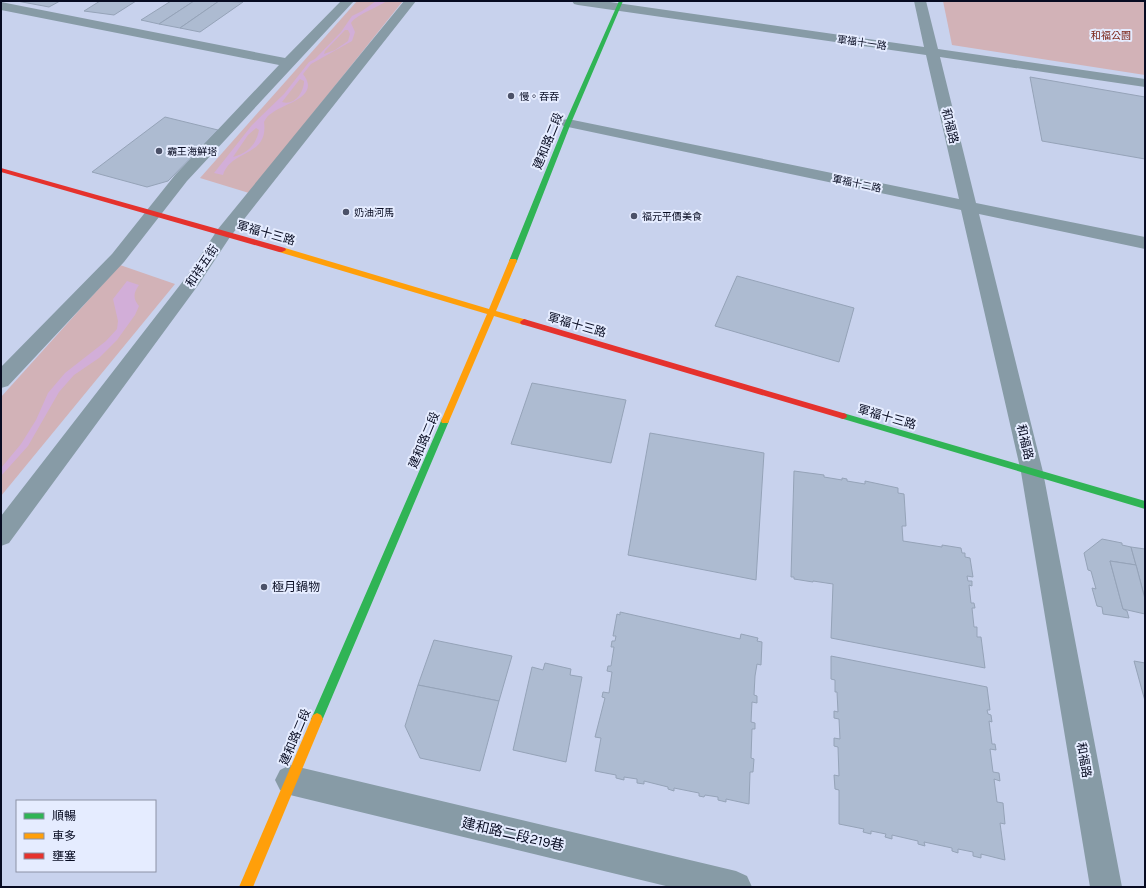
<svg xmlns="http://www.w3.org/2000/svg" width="1146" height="888" font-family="Karla,'Noto Sans TC',sans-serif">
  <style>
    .green { fill: #d2b2b7 }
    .water { fill: #d2aed8; fill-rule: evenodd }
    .building { fill: #adbbd1; stroke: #95a3b8 }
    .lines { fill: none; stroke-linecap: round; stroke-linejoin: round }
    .street { fill: #879ba6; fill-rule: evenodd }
    .fast { fill: #30b455; fill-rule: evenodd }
    .slow { fill: #ff9f0a; fill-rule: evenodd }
    .jam { fill: #e5322d; fill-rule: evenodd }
    .poi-dot { fill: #4b5168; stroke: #e5ecff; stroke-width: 1.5 }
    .labels { text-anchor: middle; stroke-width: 4; stroke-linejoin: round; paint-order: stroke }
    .far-park-label { font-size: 10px; fill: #792115; stroke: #e5ecff }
    .far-street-label { font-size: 10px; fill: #070b21; stroke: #e5ecff }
    .far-poi-label { font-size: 10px; fill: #070b21; stroke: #e5ecff; text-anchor: start }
    .street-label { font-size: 12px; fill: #070b21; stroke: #e5ecff }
    .poi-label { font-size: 12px; fill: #070b21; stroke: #e5ecff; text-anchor: start }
    .near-street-label { font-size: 14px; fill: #070b21; stroke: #e5ecff }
  </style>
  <rect width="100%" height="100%" fill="#c8d2ed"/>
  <g class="green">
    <polygon points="357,1 403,1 249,193 200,178"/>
    <polygon points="943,1 1145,1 1145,75 952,45"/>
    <polygon points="120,265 175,284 1,496 1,397"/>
  </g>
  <g class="water">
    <path d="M376,1l9,1c-9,6 -29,13 -34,21l4,9 -3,9 -41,23 -8,10c18,23 -18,29 -31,39 -4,2 -6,5 -8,9 5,35 -33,27 -41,53l-9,-2 38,-48 32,-31 25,-32 6,-3 26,-27 11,-16 10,-5zM345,30h3l2,4 -2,7 -13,9 -11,4 1,-3zM300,79l4,2c0,11 -9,25 -22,21zM256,128l3,2c-3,15 -11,23 -26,27l15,-22z"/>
    <path d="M127,281l12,4c-6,8 -6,14 0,21l-4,9 -18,25 -18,18 -25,17 -15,17 -31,54 -27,30v-8l20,-24 15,-24 12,-27 17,-20 41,-32 11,-12 1,-8 -5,-22z"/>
  </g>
  <g class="building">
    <polygon points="17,1 60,1 49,7"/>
    <polygon points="100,1 136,1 114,15 84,11"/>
    <polygon points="171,1 194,1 159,24 141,20"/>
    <polygon points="194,1 219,1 180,28 159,24"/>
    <polygon points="219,1 243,2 200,32 180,28"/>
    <polygon points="1030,77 1145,97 1145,159 1042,141"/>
    <polygon points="165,117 218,130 168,181 147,187 92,172"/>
    <polygon points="737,276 854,308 839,362 715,326"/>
    <polygon points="532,383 626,400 611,463 511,444"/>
    <polygon points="650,433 764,453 756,580 628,555"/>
    <polygon points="794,471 824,475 824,477 842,480 842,478 847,479 847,481 865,484 865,481 898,488 898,493 904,494 906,526 902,526 903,541 942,547 942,545 961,548 962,553 965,553 965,557 970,558 973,577 967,576 968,581 972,581 972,586 969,585 971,603 974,603 975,608 972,608 974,627 977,627 977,637 981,637 985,668 831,638 833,584 813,581 813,582 794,579 794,577 791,577"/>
    <polygon points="1102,539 1122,543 1122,545 1131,547 1136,565 1110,561 1123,609 1127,611 1129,618 1103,614 1102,607 1097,606 1092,588 1096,589 1091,571 1088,570 1084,553"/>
    <polygon points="1131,547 1145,549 1145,599 1136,565"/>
    <polygon points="1110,561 1136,565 1145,599 1145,614 1123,609"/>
    <polygon points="620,612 740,639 741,634 758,638 757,641 762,642 761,665 757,664 755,676 754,695 757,696 757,703 752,702 751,722 755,723 755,729 752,729 751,758 754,759 753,772 750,772 749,804 726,799 726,802 718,800 718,797 705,795 704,797 699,796 699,793 674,788 674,791 668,789 668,787 644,781 644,784 637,783 637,779 624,777 624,780 616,778 616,775 595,771 601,738 595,737 605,698 602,697 603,692 609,693 612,672 607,671 608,666 611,666 614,647 611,647 612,641 615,641 616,636 613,636 617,614 620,615"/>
    <polygon points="434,640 512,656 499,701 418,685"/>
    <polygon points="831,656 987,687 990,710 987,710 988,714 991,715 992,722 989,721 992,744 995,744 996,750 990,749 993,772 999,773 1000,781 994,779 997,802 1003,803 1005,824 1000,823 1005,860 981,854 981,858 973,856 973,852 958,849 958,853 952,851 952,848 924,842 925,846 918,844 918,841 892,835 892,839 885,837 886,834 871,831 871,834 863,832 864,829 839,824 839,790 835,789 834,775 839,776 838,747 834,746 834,738 840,739 839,719 834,718 834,711 838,712 837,692 835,692 835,680 831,679"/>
    <polygon points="1134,661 1145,663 1145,701"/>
    <polygon points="545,663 571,669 570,675 582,677 566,762 513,750 532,667 543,670"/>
    <polygon points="418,685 499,701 480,771 420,758 405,726"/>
  </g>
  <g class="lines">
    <g class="street">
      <polygon points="341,1 354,1 187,181 124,262 8,386 1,388 1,367 112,254 175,175 279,65 1,10 1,2 285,58"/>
      <polygon points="404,1 416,1 230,237 199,284 9,543 1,546 1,516 187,276 218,229"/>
      <polygon points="572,1 603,1 924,47 914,1 926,1 938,49 1145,79 1145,87 940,57 976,203 1145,237 1145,249 979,214 1043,472 1122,887 1090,887 1021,472 961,210 568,127 563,126 561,123 563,120 568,119 959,199 926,55 578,5 574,4"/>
      <polygon points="290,765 736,871 747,876 752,887 670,887 290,795 280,790 275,780 280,770"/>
    </g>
    <g class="fast">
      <polygon points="619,1 623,1 571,123 517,261 516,263 510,263 509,261 565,123"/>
      <polygon points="843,413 1145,501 1145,509 840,418 839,416 840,414"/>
      <polygon points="445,417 448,419 449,421 321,723 317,725 313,723 311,719 313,715 441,421 442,419"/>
    </g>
    <g class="slow">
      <polygon points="279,248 285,248 489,309 509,261 510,259 516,259 517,261 496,311 527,320 528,322 524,325 494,316 449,421 448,423 442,423 441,421 487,314 279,252"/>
      <polygon points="317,713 321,715 323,719 253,887 239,887 313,715"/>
    </g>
    <g class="jam">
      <polygon points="1,168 285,248 286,250 282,252 279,252 1,172"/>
      <polygon points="524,319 843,413 846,414 847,416 846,418 843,419 521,324 520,322"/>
    </g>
  </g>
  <g class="poi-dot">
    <circle cx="511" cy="96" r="4"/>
    <circle cx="159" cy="151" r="4"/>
    <circle cx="346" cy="212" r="4"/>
    <circle cx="634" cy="216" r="4"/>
    <circle cx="264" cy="587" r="4"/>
  </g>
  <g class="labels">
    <g class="far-park-label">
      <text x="1111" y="39">和福公園</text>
    </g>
    <g class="far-street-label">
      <text transform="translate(862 42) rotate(8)" y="4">軍福十一路</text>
      <text transform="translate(857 183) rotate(12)" y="4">軍福十二路</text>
    </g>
    <g class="far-poi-label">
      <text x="519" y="100">慢。吞吞</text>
      <text x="167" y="155">霸王海鮮塔</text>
      <text x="354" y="216">奶油河馬</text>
      <text x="642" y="220">福元平價美食</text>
    </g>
    <g class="street-label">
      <text transform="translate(950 126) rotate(76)" y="4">和福路</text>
      <text transform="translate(548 141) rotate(-68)" y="4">建和路二段</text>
      <text transform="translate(266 233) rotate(16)" y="4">軍福十三路</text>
      <text transform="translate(202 266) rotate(-56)" y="4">和祥五街</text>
      <text transform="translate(577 325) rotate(16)" y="4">軍福十三路</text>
      <text transform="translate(887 417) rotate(16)" y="4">軍福十三路</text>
      <text transform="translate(424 440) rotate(-67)" y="4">建和路二段</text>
      <text transform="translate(1025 442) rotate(77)" y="4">和福路</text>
      <text transform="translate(295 737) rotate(-67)" y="4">建和路二段</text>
      <text transform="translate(1084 760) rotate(80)" y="4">和福路</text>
    </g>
    <g class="poi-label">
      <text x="272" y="591">極月鍋物</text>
    </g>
    <g class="near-street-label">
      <text transform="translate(513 834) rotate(13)" y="5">建和路二段219巷</text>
    </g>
  </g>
  <rect width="1146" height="888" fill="none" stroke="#070b21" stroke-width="4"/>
  <rect x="16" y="800" width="140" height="72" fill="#e5ecff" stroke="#8c92a6"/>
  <rect x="24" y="813" width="20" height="6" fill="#30b455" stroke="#8c92a6"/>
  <text x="52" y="820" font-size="12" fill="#070b21">順暢</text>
  <rect x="24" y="833" width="20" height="6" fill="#ff9f0a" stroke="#8c92a6"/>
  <text x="52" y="840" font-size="12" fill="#070b21">車多</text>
  <rect x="24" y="853" width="20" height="6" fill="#e5322d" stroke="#8c92a6"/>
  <text x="52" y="860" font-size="12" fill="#070b21">壅塞</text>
</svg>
